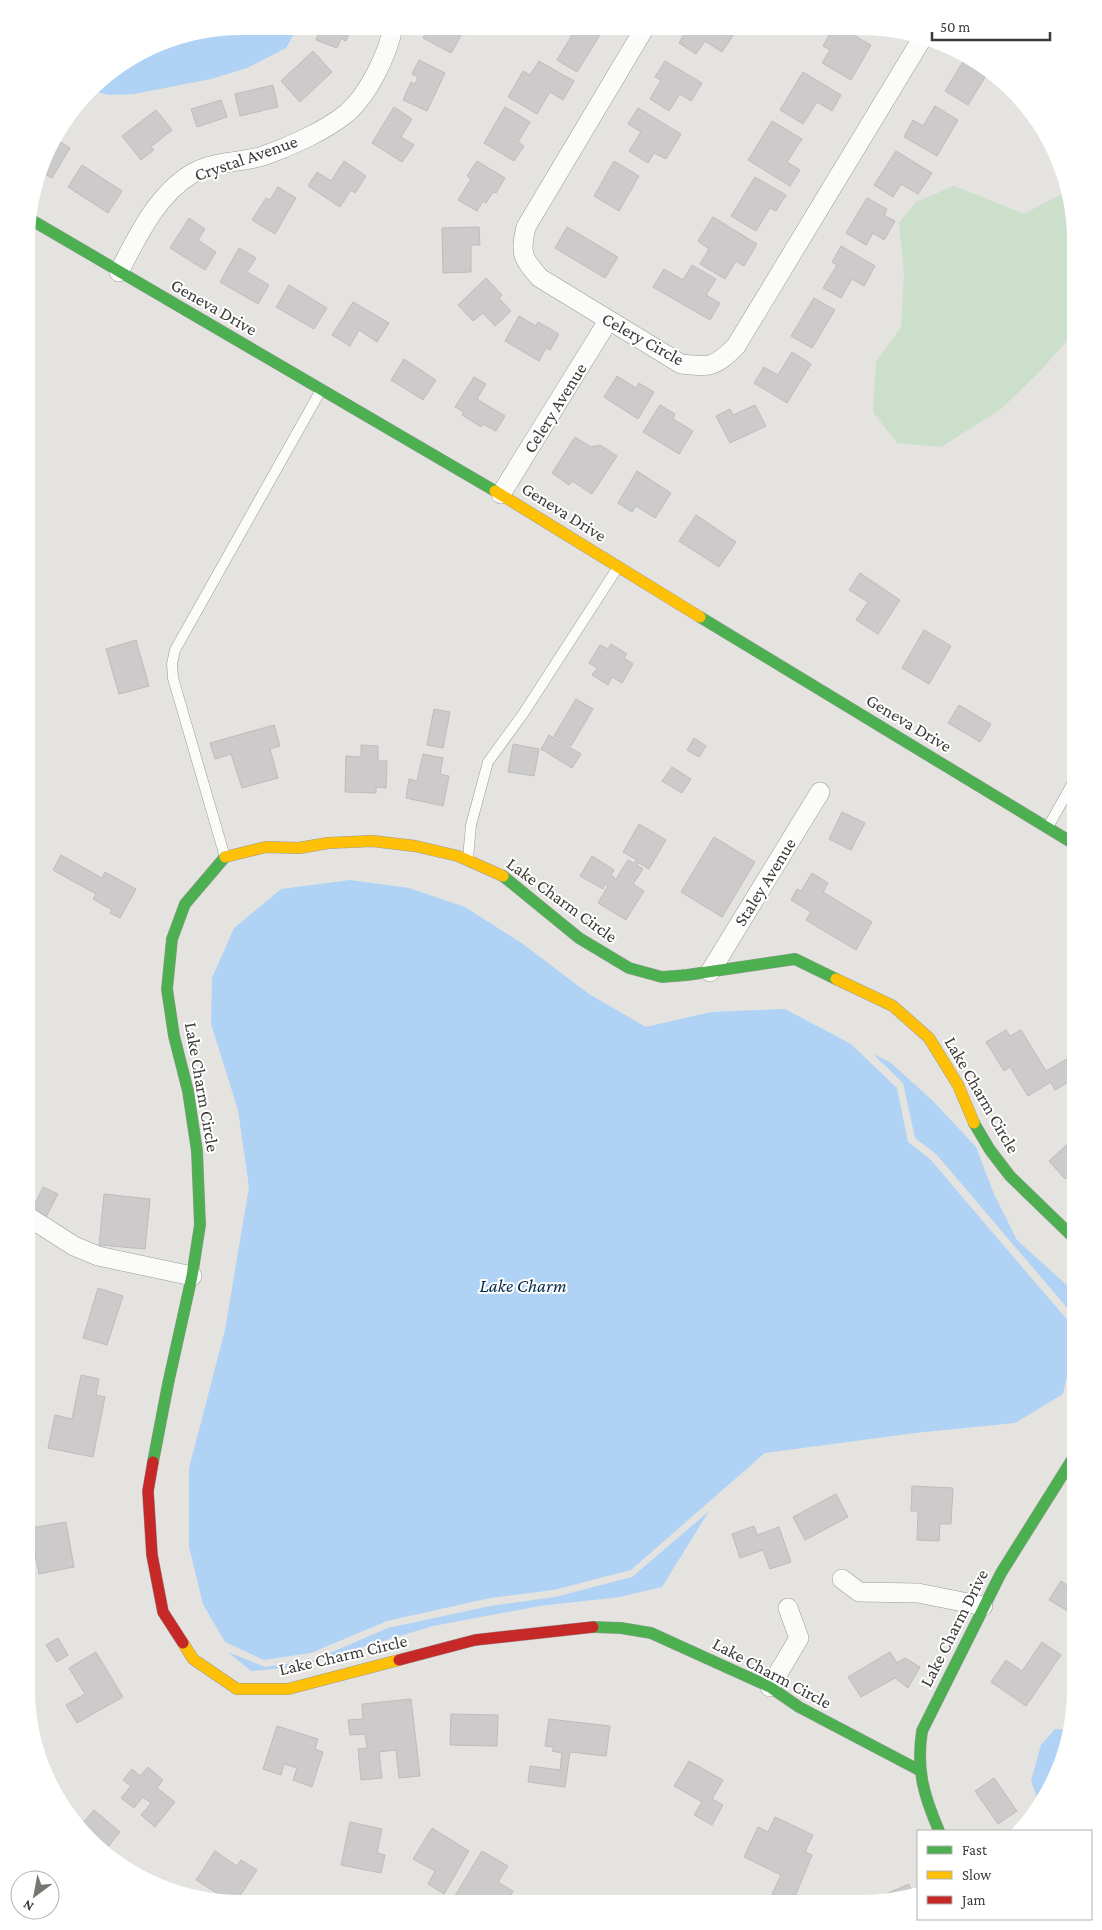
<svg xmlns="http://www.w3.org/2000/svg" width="1102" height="1930" font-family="'Crimson Pro',serif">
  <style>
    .green { fill: #cbdfcb }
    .water { fill: #b0d3f5 }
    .building { fill: #cccaca; stroke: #bebcbc }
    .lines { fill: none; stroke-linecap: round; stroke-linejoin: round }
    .lane-casing { stroke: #9b9a98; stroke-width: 11 }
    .street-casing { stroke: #9b9a98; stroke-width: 20 }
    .fast-casing { stroke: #9b9a98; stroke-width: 12 }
    .slow-casing { stroke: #9b9a98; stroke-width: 12 }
    .jam-casing { stroke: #9b9a98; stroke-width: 12 }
    .lane { stroke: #fbfbfa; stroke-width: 10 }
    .street { stroke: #fbfbfa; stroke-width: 19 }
    .fast { stroke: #4caf50; stroke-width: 11 }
    .slow { stroke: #ffc107; stroke-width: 11 }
    .jam { stroke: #c62828; stroke-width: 11 }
    .labels { text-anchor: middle; stroke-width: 4; stroke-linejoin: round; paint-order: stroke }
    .street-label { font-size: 18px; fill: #3c3b38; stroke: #fff }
    .water-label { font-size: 19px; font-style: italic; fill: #062c4c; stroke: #fff }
  </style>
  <rect width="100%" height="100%" fill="#e4e3df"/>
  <polygon class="green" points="954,186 1024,214 1067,191 1076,241 1076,331 1041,370 1001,409 941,447 897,443 873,412 876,362 901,327 904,273 899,223 916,202"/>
  <g class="water">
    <polygon points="241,26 298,27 286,48 247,68 211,79 134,94 110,95 91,91 99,80 159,43"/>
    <polygon points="350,880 409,888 465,907 523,944 589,994 646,1027 711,1012 785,1009 851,1044 897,1088 908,1142 930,1159 1075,1329 1075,1339 1063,1394 1015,1423 915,1433 765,1453 631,1570 554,1590 490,1598 387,1621 311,1653 264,1660 225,1642 203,1604 189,1547 189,1468 225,1330 249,1187 238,1110 211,1024 212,978 234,928 281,889"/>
    <polygon points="873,1054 890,1062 933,1101 976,1147 994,1194 1017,1240 1072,1290 1075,1298 1075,1317 936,1154 915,1138 903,1083"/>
    <polygon points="709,1511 662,1587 620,1597 540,1606 433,1626 296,1667 251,1671 228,1652 265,1667 313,1660 388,1628 490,1606 555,1597 632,1577"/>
    <polygon points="1055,1729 1069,1730 1059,1771 1040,1805 1031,1781 1041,1745"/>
  </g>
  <g class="building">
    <polygon points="321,27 351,27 346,41 341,39 337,48 316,40"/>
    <polygon points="429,27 473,28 469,35 463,32 451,53 423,38"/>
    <polygon points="576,28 600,28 603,30 577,72 557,60"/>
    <polygon points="687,29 734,29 736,31 722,52 705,41 696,54 679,43"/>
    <polygon points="832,30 845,30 871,45 851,80 822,63 830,50 823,46"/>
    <polygon points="313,51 332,72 300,102 281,81"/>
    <polygon points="419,60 445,73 427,111 403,100 411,82 415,84 418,77 412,74"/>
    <polygon points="964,60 987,74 968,105 945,91"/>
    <polygon points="539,61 574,81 563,100 550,92 537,114 508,97 523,71 530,75"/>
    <polygon points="665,61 702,83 691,101 680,94 669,111 650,99 661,80 655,77"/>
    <polygon points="803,72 841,95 832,111 817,102 803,124 780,110"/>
    <polygon points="273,85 278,107 240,116 235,94"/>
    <polygon points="221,100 227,117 197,127 191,109"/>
    <polygon points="935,106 958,120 937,156 904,137 913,120 923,126"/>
    <polygon points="394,107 412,119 401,137 414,145 402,162 372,143"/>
    <polygon points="505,107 530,122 518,142 524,146 514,161 484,143"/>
    <polygon points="638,108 681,134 666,159 654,153 648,163 629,151 641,132 628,124"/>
    <polygon points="156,110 172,130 151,147 154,150 141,160 122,136"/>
    <polygon points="772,121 802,139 787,162 800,170 790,186 748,160"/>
    <polygon points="54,138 70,148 52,178 41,172 49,146"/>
    <polygon points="896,151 932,173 918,194 901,184 893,197 874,185"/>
    <polygon points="344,161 366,176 355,193 351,190 340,207 308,186 317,172 331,181"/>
    <polygon points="477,161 505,178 496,193 493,192 486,203 483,201 477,211 458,200 471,179 467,176"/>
    <polygon points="614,161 639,176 619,211 594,196"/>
    <polygon points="82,165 122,191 108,213 68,187"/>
    <polygon points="755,177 786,195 776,211 770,208 756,231 731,216"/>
    <polygon points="278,187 296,198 275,234 252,220 266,198 270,200"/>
    <polygon points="867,198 887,209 884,215 895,221 884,240 873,233 866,245 846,233"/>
    <polygon points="713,217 757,244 744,266 736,261 725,279 700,264 709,249 698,241"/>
    <polygon points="189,218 205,229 198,240 216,252 205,270 170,248"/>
    <polygon points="479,227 480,245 471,245 471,272 443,273 442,228"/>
    <polygon points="567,227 618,257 605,278 555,248"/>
    <polygon points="841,246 875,266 864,286 852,279 841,298 823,288 837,265 832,262"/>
    <polygon points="239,248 256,258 247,272 269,285 258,304 220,282"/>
    <polygon points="692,265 716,279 706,295 720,303 710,320 653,287 664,269 683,280"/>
    <polygon points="486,278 502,295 499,298 511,311 495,326 483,313 473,321 458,305"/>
    <polygon points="289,285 327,308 314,329 276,307"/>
    <polygon points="814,298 835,310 812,348 791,336"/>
    <polygon points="353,302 389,323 377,342 359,330 350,346 332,335"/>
    <polygon points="519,316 536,326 538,322 559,334 550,350 546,348 539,361 505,341"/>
    <polygon points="792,352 811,364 787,403 754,383 764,367 778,375"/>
    <polygon points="404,359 436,380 423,400 391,380"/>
    <polygon points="617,376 636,388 639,383 654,392 638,419 604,397"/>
    <polygon points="474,377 486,384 477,399 505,416 496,431 483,424 481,427 462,415 464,412 455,407"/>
    <polygon points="660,405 675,414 673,419 693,431 679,454 643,432"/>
    <polygon points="755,405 766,426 730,443 716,416 730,409 733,415"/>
    <polygon points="575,437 591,447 600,445 617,456 592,494 572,481 569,485 552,473"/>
    <polygon points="637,471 671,493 655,518 636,506 632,512 618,503"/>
    <polygon points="696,515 736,542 719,567 679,541"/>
    <polygon points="860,573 900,600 878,634 856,620 868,602 849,590"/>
    <polygon points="924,630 951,646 929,684 902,668"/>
    <polygon points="136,640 149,686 119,694 106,649"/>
    <polygon points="611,644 627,654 624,658 633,664 622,683 612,677 608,685 592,675 597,668 589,663 600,645 608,649"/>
    <polygon points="576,699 593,709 571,746 554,736"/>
    <polygon points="959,705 991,724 980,742 948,723"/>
    <polygon points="434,709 450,712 443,748 427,745"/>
    <polygon points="274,725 280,746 270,749 278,778 242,788 231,754 215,759 210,743"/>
    <polygon points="549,735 581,754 572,768 541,749"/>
    <polygon points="694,738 706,746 699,757 687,750"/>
    <polygon points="513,744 539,749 534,776 508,772"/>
    <polygon points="361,745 378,746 378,761 387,761 386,788 376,787 376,793 345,792 346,756 361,757"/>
    <polygon points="423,754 443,758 440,774 449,776 443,806 406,798 409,779 417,781"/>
    <polygon points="672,767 691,779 682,793 662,781"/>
    <polygon points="842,812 865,823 851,850 829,839"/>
    <polygon points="639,824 666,840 649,869 639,863 637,865 643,869 633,884 644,891 626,920 598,903 608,886 605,884 603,889 580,876 592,856 614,870 611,875 616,879 628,860 633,863 637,860 623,852"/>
    <polygon points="714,837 755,862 722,917 681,892"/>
    <polygon points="61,855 102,878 105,872 136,889 120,918 110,913 112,910 93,899 96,894 53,870"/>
    <polygon points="812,873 828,883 823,892 872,922 856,950 806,920 811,912 791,900 797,889 801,891"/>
    <polygon points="1006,1030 1010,1036 1021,1030 1046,1071 1067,1059 1075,1074 1075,1078 1055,1090 1051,1082 1028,1096 1010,1067 1004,1071 986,1042"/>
    <polygon points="1072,1140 1075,1144 1075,1180 1070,1174 1065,1179 1049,1161"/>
    <polygon points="27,1178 34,1182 27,1195"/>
    <polygon points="43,1187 58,1194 46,1217 32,1210"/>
    <polygon points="104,1194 150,1199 145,1249 99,1245"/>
    <polygon points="98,1288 123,1296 107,1345 83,1338"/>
    <polygon points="81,1375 99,1379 96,1395 105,1397 93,1457 48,1448 55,1415 72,1419"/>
    <polygon points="912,1486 953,1488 951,1524 940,1524 939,1541 917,1540 918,1511 911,1511"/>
    <polygon points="836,1494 848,1517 805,1540 793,1517"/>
    <polygon points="66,1522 74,1567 39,1574 30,1528"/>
    <polygon points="754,1526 757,1535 779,1527 791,1562 770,1569 763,1550 740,1558 732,1534"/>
    <polygon points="1075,1571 1075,1615 1049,1600 1061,1581 1067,1585"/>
    <polygon points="58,1638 68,1655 57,1662 46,1645"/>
    <polygon points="1042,1642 1061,1655 1026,1706 991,1682 1006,1660 1022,1671"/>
    <polygon points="96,1652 123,1697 77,1723 66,1705 85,1694 69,1668"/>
    <polygon points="890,1652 897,1663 905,1658 920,1667 908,1688 895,1678 861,1697 848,1677"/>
    <polygon points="411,1699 420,1776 399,1778 396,1750 379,1752 382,1778 361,1780 358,1749 367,1748 365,1734 350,1735 348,1720 363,1719 362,1704"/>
    <polygon points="451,1714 498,1715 497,1746 450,1745"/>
    <polygon points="549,1719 610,1726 606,1756 570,1752 565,1787 528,1782 530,1766 560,1770 562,1753 552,1751 554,1747 545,1746"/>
    <polygon points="277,1726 318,1739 315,1749 323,1752 312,1787 293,1780 297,1768 284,1764 281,1775 263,1769"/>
    <polygon points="689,1761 723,1780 712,1799 723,1805 712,1825 694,1815 702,1802 674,1786"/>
    <polygon points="148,1767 163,1780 157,1788 175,1802 155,1827 141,1815 151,1803 143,1797 134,1808 121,1798 131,1786 123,1780 132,1769 140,1776"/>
    <polygon points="994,1778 1017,1811 998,1824 975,1791"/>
    <polygon points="94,1810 120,1832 107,1848 80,1826"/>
    <polygon points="775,1817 813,1835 805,1852 812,1855 792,1904 783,1904 785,1900 772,1894 781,1875 744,1857 758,1827 768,1832"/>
    <polygon points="350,1822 382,1829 377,1853 385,1855 381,1873 341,1865"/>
    <polygon points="432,1828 469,1851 444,1894 428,1884 435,1871 413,1859"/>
    <polygon points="215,1851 237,1866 241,1860 257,1870 236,1902 231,1902 196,1880"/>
    <polygon points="482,1851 508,1866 498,1882 513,1891 506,1903 460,1903 453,1899"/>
    <polygon points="909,1884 913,1895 875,1901 874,1899"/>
  </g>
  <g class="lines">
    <g class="lane-casing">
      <g id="lane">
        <polyline points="1048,827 1076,777"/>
        <polyline points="225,857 173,678 172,664 175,650 321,390"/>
        <polyline points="468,858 471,825 488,762 523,714 618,567"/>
      </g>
    </g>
    <g class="street-casing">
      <g id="street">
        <path d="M644,29l-118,198c-6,27 -4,31 14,51l141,86c30,3 33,4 55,-18l187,-309"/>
        <path d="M119,272c18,-35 38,-78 74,-99 21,-12 47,-10 70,-17 26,-9 62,-25 84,-43 21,-18 41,-59 46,-86"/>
        <polyline points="501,494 608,321"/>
        <polyline points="710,972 820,792"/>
        <polyline points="27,1216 74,1246 98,1256 192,1276"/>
        <polyline points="842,1579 859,1592 918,1593 983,1606"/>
        <polyline points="770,1687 799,1638 788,1608"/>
      </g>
    </g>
    <g class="fast-casing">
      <g id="fast">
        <polyline points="28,218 495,491"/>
        <polyline points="700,617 1076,845"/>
        <polyline points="503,876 579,938 629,968 662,977 687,975 795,959 836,979"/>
        <polyline points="974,1123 990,1150 1010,1176 1075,1239"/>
        <polyline points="153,1462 168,1384 192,1276 200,1225 197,1151 188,1091 174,1036 167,989 172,939 185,904 225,857"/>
        <polyline points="593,1627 621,1628 651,1633 770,1687 799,1707 919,1770"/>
        <path d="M939,1831c-15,-35 -23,-61 -17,-100l79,-158 74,-118"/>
      </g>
    </g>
    <g class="slow-casing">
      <g id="slow">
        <polyline points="495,491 700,617"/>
        <polyline points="225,857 266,847 299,848 328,843 372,841 415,846 458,856 503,876"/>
        <polyline points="836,979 893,1006 929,1038 958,1085 974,1123"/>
        <polyline points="183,1643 193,1659 237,1689 288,1689 399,1660"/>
      </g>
    </g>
    <g class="jam-casing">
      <g id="jam">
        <polyline points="153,1462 148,1491 152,1555 163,1612 183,1643"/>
        <polyline points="399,1660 475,1640 593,1627"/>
      </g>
    </g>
    <use href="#lane" class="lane"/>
    <use href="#street" class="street"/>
    <use href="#fast" class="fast"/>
    <use href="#slow" class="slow"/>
    <use href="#jam" class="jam"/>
  </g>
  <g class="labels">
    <g class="street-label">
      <text transform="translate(246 158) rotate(-19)" y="6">Crystal Avenue</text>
      <text transform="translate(214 307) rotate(30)" y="6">Geneva Drive</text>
      <text transform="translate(643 339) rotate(29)" y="6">Celery Circle</text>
      <text transform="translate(555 408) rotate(-58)" y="6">Celery Avenue</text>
      <text transform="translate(564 512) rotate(32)" y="6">Geneva Drive</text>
      <text transform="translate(909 723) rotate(31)" y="6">Geneva Drive</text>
      <text transform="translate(765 882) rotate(-58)" y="6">Staley Avenue</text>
      <text transform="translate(562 900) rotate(36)" y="6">Lake Charm Circle</text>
      <text transform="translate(202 1087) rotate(80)" y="6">Lake Charm Circle</text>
      <text transform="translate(982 1095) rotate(60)" y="6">Lake Charm Circle</text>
      <text transform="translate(954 1628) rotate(-63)" y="6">Lake Charm Drive</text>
      <text transform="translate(343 1655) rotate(-13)" y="6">Lake Charm Circle</text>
      <text transform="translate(772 1673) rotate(28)" y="6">Lake Charm Circle</text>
    </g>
    <g class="water-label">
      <text x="523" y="1292">Lake Charm</text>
    </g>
  </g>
  <path d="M0 0H1102V1930H0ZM241 35H861A206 206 0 0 1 1067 241V1689A206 206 0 0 1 861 1895H241A206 206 0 0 1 35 1689V241A206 206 0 0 1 241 35Z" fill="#fff" fill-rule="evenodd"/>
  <rect x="917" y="1830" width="175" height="90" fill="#ffffff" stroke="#b1b1af"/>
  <rect x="927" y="1846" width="25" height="8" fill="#4caf50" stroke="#b1b1af"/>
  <text x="962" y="1855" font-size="15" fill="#3c3b38">Fast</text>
  <rect x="927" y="1871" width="25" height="8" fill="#ffc107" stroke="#b1b1af"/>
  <text x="962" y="1880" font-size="15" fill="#3c3b38">Slow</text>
  <rect x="927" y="1896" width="25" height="8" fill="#c62828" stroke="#b1b1af"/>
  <text x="962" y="1905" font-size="15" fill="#3c3b38">Jam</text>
  <g transform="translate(35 1895) rotate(212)"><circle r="24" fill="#ffffff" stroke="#b1b1af"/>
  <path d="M0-4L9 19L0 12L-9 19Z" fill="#777672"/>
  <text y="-8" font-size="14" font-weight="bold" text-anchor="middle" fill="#3c3b38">N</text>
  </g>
  <path d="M932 32v8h118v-8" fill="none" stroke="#3c3b38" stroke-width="2.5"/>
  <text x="940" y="32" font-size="15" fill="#3c3b38" stroke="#ffffff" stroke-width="4" paint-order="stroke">50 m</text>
</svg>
